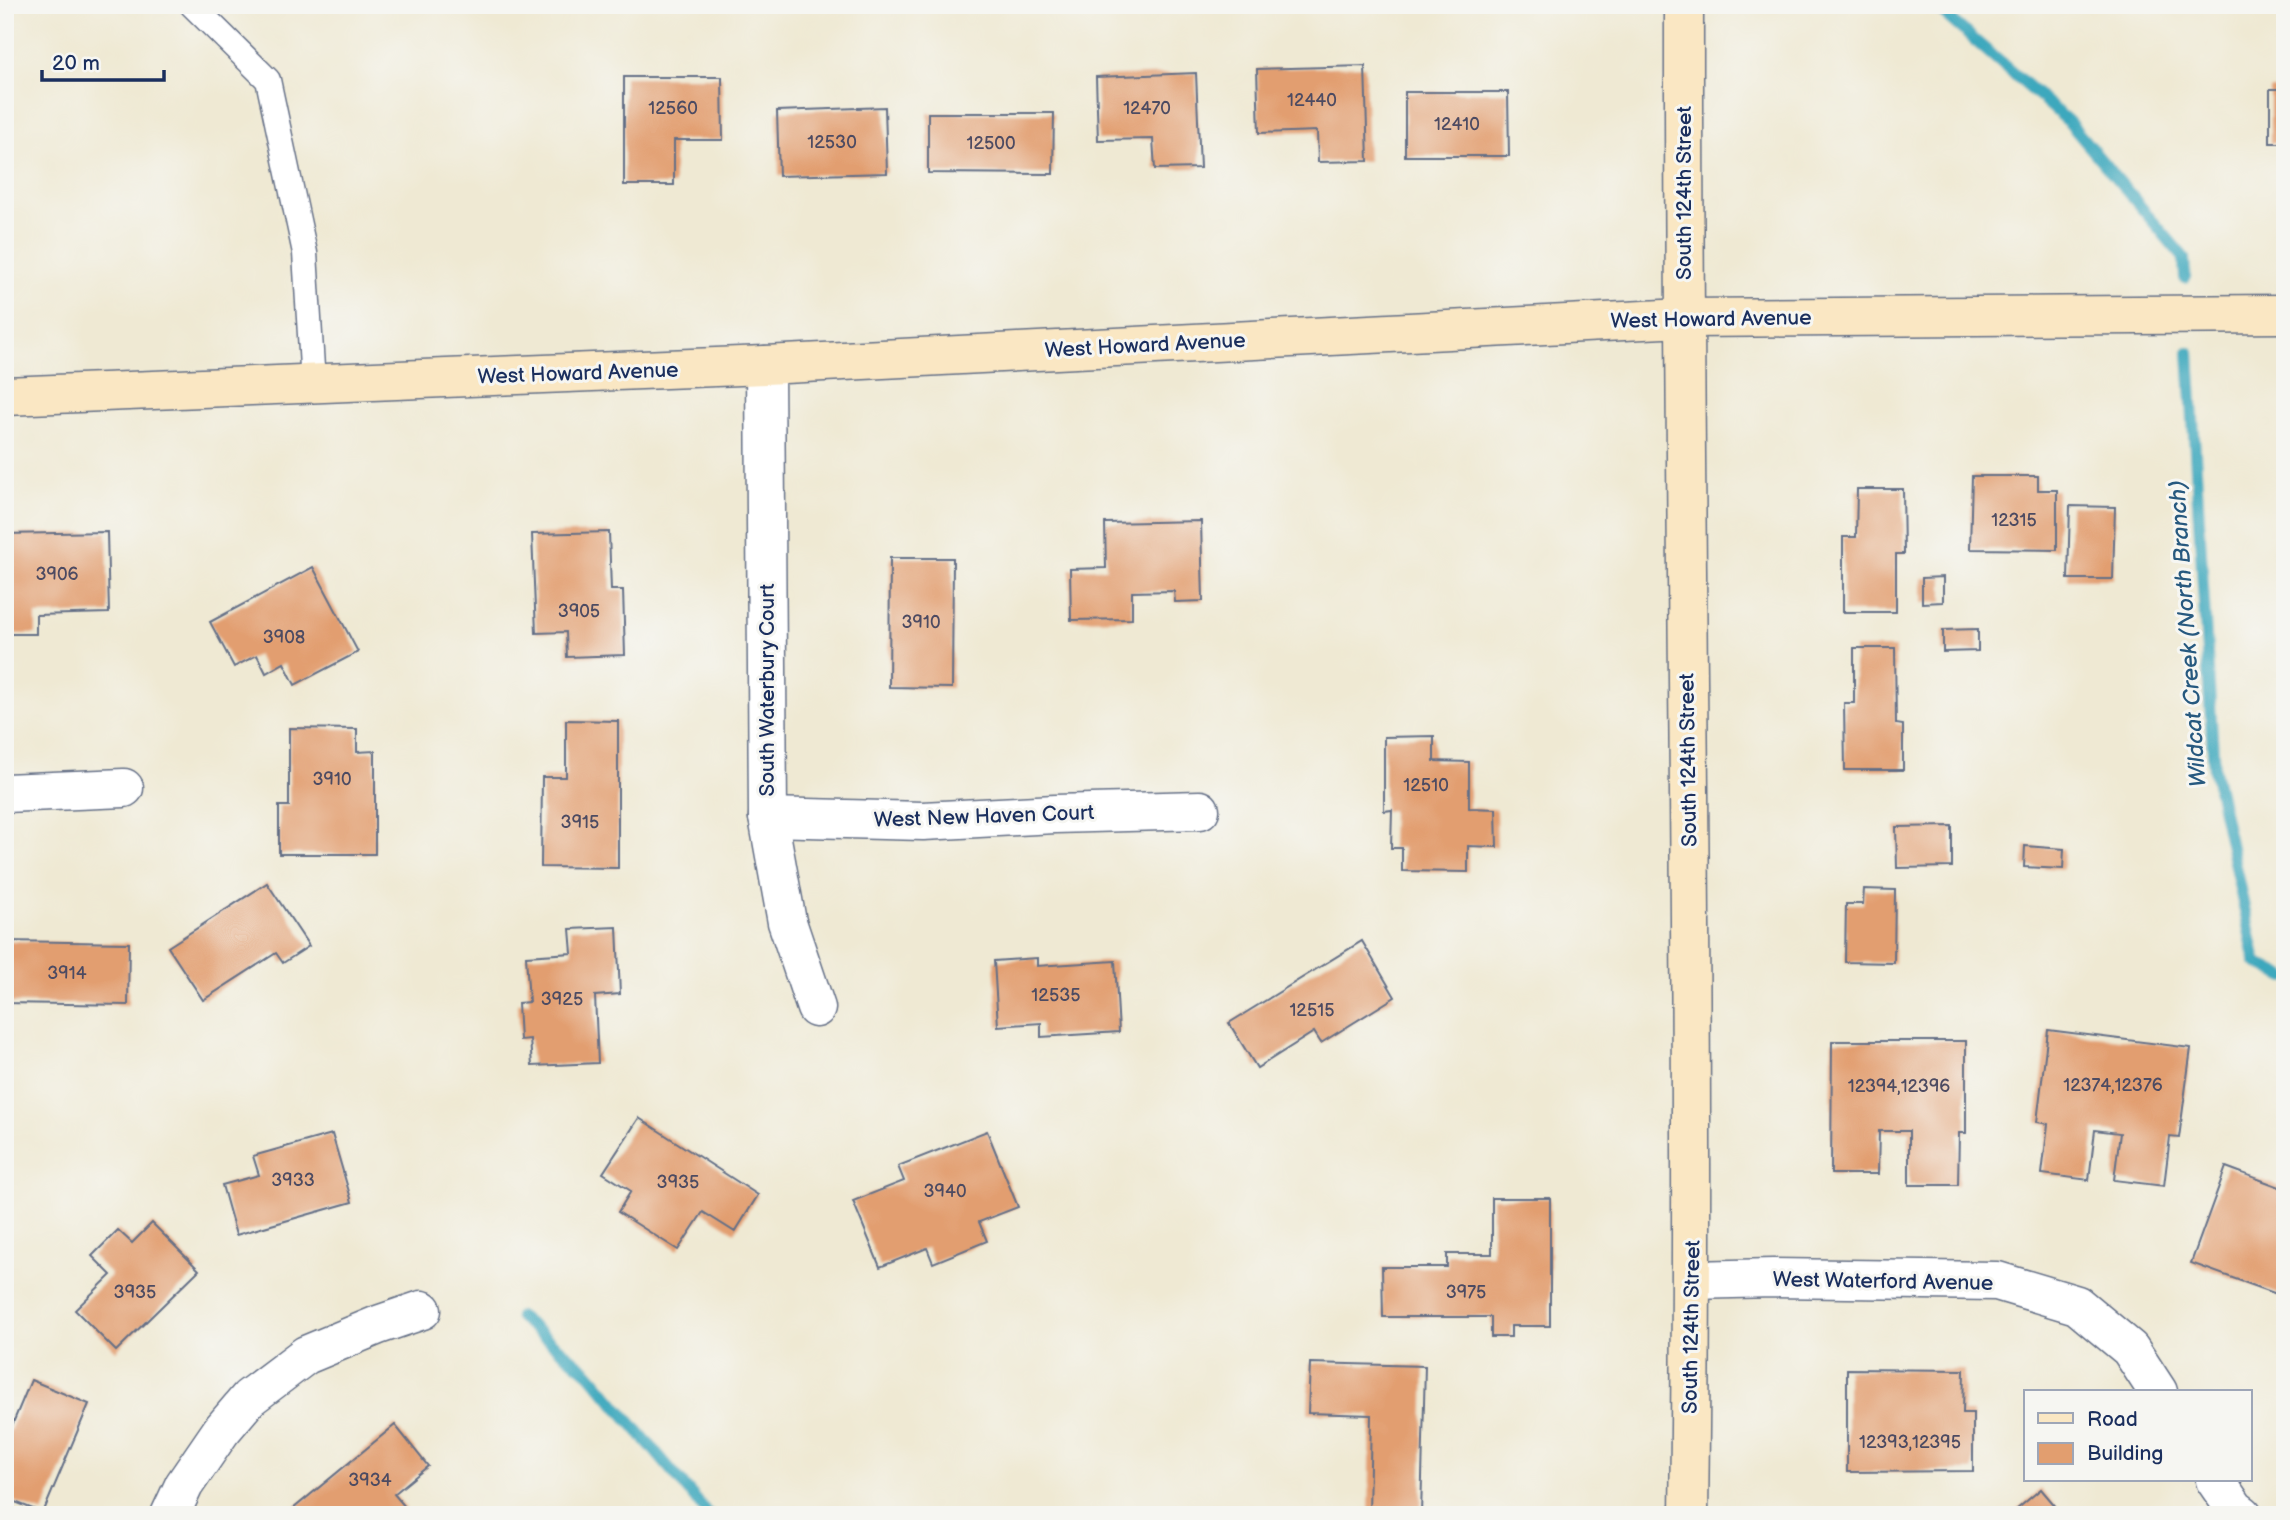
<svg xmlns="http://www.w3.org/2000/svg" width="2290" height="1520" font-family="'Balsamiq Sans',sans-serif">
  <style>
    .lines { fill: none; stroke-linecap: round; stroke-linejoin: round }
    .stream { stroke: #3da8bd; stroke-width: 12 }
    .building { fill: #e29e6f }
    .lane-casing { stroke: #657087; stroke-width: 27 }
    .street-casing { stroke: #657087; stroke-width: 41 }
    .secondary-casing { stroke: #657087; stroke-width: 41 }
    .lane { stroke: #fff; stroke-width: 24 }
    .street { stroke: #fff; stroke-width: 38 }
    .secondary { stroke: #fae7c3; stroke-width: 38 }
    .labels { text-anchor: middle; stroke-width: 6; stroke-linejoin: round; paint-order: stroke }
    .number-label { font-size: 18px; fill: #4d4b62 }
    .street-label { font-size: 21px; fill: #1b2f5e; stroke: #f6f6f2 }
    .water-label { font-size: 23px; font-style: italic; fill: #27597f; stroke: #f6f6f2 }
  </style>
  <rect width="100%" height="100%" fill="#f6f6f2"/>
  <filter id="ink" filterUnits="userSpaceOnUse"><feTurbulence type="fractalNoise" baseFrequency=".0143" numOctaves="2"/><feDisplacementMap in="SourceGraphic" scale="14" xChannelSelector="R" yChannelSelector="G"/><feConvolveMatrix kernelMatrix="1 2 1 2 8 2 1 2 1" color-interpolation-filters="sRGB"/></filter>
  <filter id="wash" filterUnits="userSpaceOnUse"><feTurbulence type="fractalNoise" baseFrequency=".00686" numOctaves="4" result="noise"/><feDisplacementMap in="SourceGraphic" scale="28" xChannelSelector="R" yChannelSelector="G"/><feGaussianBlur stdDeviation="1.57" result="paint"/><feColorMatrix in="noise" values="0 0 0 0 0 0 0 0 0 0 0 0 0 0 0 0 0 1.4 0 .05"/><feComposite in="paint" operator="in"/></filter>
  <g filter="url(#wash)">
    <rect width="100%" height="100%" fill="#efe9d3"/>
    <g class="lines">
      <g class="stream">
        <polyline points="1934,5 2068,121 2184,258 2185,278"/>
        <polyline points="2189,352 2214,770 2256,962 2285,977"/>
        <polyline points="520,1317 589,1373 709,1515"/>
      </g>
    </g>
    <g id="blocks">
      <g class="building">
        <polygon points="1365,66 1368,161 1318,162 1317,131 1259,133 1257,69"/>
        <polygon points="1196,73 1200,168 1155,169 1153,139 1098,140 1096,77"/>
        <polygon points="624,77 722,77 723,140 674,140 674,185 624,185"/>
        <rect x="2270" y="89" width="15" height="54"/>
        <polygon points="1405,92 1508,92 1509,156 1405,156"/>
        <polygon points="885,107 887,173 779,176 777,111"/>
        <polygon points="928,113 1054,113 1053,174 928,173"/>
        <polygon points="1972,476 2038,476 2038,490 2057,490 2057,550 1970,549"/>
        <polygon points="1857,489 1903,489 1904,554 1896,554 1896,612 1843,612 1843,537 1856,537"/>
        <polygon points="2070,506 2115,507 2113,579 2068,579"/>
        <polygon points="1201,521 1203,601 1175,602 1174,591 1132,592 1132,619 1071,620 1070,569 1106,568 1105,523"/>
        <polygon points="107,532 109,613 36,615 36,634 5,634 5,534"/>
        <polygon points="609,532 611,590 623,590 625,655 567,657 566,632 536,633 532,534"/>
        <polygon points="890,558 953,558 952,688 889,687"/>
        <polygon points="313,567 358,652 295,685 284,663 266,673 257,655 234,667 210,622"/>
        <polygon points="1943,577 1943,602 1922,603 1922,578"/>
        <polygon points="1978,629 1978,651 1943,652 1943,630"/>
        <polygon points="1854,648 1895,648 1896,724 1903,725 1903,770 1845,770 1844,703 1854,703"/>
        <polygon points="566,720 618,721 618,868 541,867 542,777 566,777"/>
        <polygon points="289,728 357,729 357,752 375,751 375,854 279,854 279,806 289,806"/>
        <polygon points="1434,736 1434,761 1469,762 1469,808 1496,809 1497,847 1468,846 1468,872 1402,871 1402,848 1391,848 1392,810 1384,811 1384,737"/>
        <polygon points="1952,826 1952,867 1897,868 1896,827"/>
        <polygon points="2025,846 2064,849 2063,869 2024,867"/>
        <polygon points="267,883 309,946 283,963 276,953 203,1000 168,947"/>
        <polygon points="1864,889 1895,890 1894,963 1845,962 1846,904 1863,904"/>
        <polygon points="617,927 620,994 595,996 598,1063 532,1066 530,1039 520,1040 518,1003 529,1002 526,956 572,953 570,929"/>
        <polygon points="5,941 129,943 128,1005 5,1003"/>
        <polygon points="1362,941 1395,997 1321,1043 1314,1032 1257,1068 1229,1023"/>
        <polygon points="1037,958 1037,966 1115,961 1119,1032 1041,1037 1041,1023 998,1026 994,961"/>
        <polygon points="2048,1030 2191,1048 2179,1138 2170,1137 2164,1186 2114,1180 2120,1133 2095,1130 2089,1180 2042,1174 2048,1124 2037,1122"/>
        <polygon points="1832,1041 1966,1041 1966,1133 1959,1133 1958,1185 1909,1185 1909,1131 1879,1131 1878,1174 1831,1174"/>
        <polygon points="639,1118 758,1195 735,1232 703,1212 678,1250 618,1212 631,1191 603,1173"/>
        <polygon points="987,1131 1018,1207 979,1222 987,1241 933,1263 927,1248 880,1267 853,1201 904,1181 898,1166"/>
        <polygon points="332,1134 352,1202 236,1235 222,1185 259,1175 253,1156"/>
        <polygon points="2226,1167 2285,1189 2285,1297 2191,1263"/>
        <polygon points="1492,1198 1550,1198 1550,1326 1511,1326 1511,1337 1491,1337 1491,1317 1383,1317 1382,1267 1447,1267 1447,1254 1492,1254"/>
        <polygon points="152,1223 199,1270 116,1351 75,1310 111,1275 92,1256 118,1230 132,1243"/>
        <polygon points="1310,1363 1425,1366 1421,1515 1369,1515 1371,1415 1308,1413"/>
        <polygon points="1847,1369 1964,1370 1963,1413 1973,1413 1973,1471 1847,1472"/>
        <polygon points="31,1380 89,1404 43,1513 5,1498 5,1467 7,1462 5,1461 5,1442"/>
        <polygon points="395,1425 428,1466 394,1494 406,1508 398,1515 298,1515 293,1509"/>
        <polygon points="2041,1489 2063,1515 2010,1515"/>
      </g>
    </g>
  </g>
  <g filter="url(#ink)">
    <use href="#blocks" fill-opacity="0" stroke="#657087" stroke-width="2"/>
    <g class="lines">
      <g class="lane-casing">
        <polyline id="lane" points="192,5 268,80 305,253 313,384"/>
      </g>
      <g class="street-casing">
        <g id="street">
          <polyline points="765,365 768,817 787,922 816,1008"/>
          <polyline points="5,793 124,788"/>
          <polyline points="768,817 923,821 1055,814 1200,810"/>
          <polyline points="1692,1280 1773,1278 1997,1281 2077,1305 2130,1349 2158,1392"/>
          <polyline points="2215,1480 2235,1509 2243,1515"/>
          <polyline points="170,1515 184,1485 221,1431 249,1398 306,1355 378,1325 422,1310"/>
        </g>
      </g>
      <g class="secondary-casing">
        <g id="secondary">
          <path d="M1684,5c-1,503 12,1007 5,1510"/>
          <polyline points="5,396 765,365 1683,318 2285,314"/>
        </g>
      </g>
      <use href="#lane" class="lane"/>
      <use href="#street" class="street"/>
      <use href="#secondary" class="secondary"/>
    </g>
  </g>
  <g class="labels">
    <g class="number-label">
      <text x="1312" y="106">12440</text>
      <text x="673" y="114">12560</text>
      <text x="1147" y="114">12470</text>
      <text x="1457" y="130">12410</text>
      <text x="832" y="148">12530</text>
      <text x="991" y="149">12500</text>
      <text x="2014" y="526">12315</text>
      <text x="57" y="580">3906</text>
      <text x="579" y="617">3905</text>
      <text x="921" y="628">3910</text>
      <text x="284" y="643">3908</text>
      <text x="332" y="785">3910</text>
      <text x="1426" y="791">12510</text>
      <text x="580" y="828">3915</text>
      <text x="67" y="979">3914</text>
      <text x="1056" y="1001">12535</text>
      <text x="562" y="1005">3925</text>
      <text x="1312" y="1016">12515</text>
      <text x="2113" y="1091">12374,12376</text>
      <text x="1899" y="1092">12394,12396</text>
      <text x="293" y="1186">3933</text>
      <text x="678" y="1188">3935</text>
      <text x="945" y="1197">3940</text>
      <text x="135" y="1298">3935</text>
      <text x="1466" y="1298">3975</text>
      <text x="1910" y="1448">12393,12395</text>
      <text x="370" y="1486">3934</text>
    </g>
    <g class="street-label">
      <text transform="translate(1684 193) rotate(-90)" y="7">South 124th Street</text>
      <text transform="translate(1711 319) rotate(-1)" y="7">West Howard Avenue</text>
      <text transform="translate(1145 345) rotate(-3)" y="7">West Howard Avenue</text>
      <text transform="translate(578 373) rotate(-2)" y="7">West Howard Avenue</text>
      <text transform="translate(767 690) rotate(-90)" y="7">South Waterbury Court</text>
      <text transform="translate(1688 760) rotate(-91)" y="7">South 124th Street</text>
      <text transform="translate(984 816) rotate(-2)" y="7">West New Haven Court</text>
      <text transform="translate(1883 1281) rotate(1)" y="7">West Waterford Avenue</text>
      <text transform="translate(1691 1327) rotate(-89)" y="7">South 124th Street</text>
    </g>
    <g class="water-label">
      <text transform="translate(2187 634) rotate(-94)" y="8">Wildcat Creek (North Branch)</text>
    </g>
  </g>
  <rect width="2290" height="1520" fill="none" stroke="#f6f6f2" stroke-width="28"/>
  <rect x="2024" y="1390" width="228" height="91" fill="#f6f6f2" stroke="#9ea6b7" stroke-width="2"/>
  <rect x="2038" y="1413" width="35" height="10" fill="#fae7c3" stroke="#9ea6b7" stroke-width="2"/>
  <text x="2087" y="1426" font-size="21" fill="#1b2f5e">Road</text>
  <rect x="2038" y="1443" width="35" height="21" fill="#e29e6f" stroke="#9ea6b7" stroke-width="2"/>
  <text x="2087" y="1460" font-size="21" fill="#1b2f5e">Building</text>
  <path d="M42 70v10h122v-10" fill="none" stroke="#1b2f5e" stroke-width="3.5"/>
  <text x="52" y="70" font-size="21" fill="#1b2f5e" stroke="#f6f6f2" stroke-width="5" paint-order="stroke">20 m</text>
</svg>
